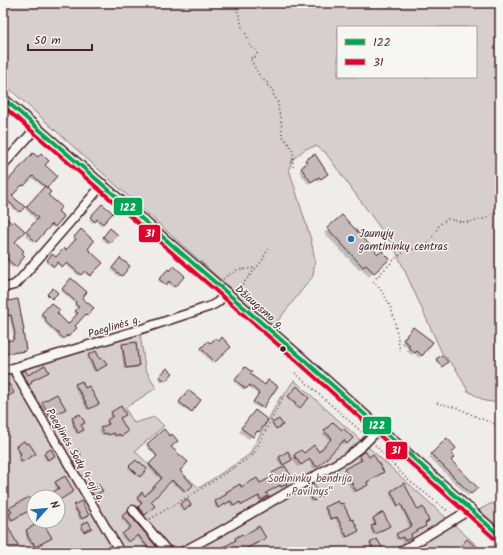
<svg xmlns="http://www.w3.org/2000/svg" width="503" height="555" font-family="Kalam,sans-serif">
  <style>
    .green { fill: #d7cfce; stroke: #90777c; fill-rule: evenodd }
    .shadow { fill: #0003 }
    .building { fill: #c6babb; stroke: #4a1f2b }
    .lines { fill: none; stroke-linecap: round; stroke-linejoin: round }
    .minor-casing { stroke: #4a1f2b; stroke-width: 11 }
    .path { stroke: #4a1f2b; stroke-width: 1.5; stroke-dasharray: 1 3; stroke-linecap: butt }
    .minor { stroke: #f6f6f2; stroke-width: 8 }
    .bus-1-casing { stroke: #f6f6f2; stroke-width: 7 }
    .bus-2-casing { stroke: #f6f6f2; stroke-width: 7 }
    .bus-1 { stroke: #00a651; stroke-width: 4 }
    .bus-2 { stroke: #e4002b; stroke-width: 4 }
    .poi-dot { fill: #1f6fb2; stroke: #f6f6f2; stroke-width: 1.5 }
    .bus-dot { fill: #4a1f2b; stroke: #f6f6f2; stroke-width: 1.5 }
    .labels { text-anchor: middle; stroke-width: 3; stroke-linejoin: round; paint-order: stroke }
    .poi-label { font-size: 11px; fill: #4a1f2b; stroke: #f6f6f2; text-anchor: start }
    .street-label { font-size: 11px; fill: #4a1f2b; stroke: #f6f6f2 }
    .park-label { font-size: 11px; fill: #6d4b54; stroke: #f6f6f2 }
    .line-badge { stroke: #f6f6f2; stroke-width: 1.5 }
    .badge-label { font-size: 11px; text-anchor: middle; font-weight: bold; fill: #fff }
  </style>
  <rect width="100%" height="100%" fill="#efedea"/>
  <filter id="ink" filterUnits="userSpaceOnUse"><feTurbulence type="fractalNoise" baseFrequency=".025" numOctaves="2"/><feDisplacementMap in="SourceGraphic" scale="8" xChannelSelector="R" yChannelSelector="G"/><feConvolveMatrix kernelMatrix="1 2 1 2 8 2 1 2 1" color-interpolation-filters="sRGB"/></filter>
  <g filter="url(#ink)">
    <g class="green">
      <path d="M3,3h497v400l-15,-2 -17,-10 -12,-22 -14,-16 -48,-106 -69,-95 -9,-6 -11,3 -13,11 -3,9 22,71 4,20 -2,16 -40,51 -270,-244zM338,27h138v50h-138z"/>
      <path d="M139,326l6,42 11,20 -31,20 9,15 21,-6 9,9 -29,25 32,32 12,-13 20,18 50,-33 32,-59 2,1 11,-17 190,172h-481v-183zM34,497h24v24h-24z"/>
      <polygon points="492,503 500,509 500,528 479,510"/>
    </g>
    <g class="shadow">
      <polygon points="306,161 324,176 318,181 316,179 308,184 299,171 305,166 303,164"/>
      <polygon points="44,165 45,188 47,195 56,211 63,217 53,228 50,225 34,243 25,235 37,221 25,209 44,188 31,177 21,187 19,186 10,196 20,211 18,213 6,202 3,205 3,188"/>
      <polygon points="102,205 111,213 101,225 95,220 93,223 89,220"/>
      <polygon points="342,216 378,256 388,259 369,277 361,268 359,270 324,233"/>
      <polygon points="3,218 14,243 21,253 24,256 13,268 3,259"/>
      <polygon points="110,229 116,235 108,244 102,239"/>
      <polygon points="81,231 86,249 101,263 88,276 83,272 79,276 65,264 61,268 56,263 52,267 46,262 52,256 56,259 66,252 75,241 73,239"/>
      <polygon points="120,259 129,266 119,277 111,270"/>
      <polygon points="168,270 170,272 183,276 173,288 167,283 164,286 158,281"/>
      <polygon points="71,280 81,298 92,308 85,316 83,315 73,326 76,328 66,338 64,336 61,339 44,323 46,321 40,317 51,304 55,314 68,325 77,316 74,313 78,310 74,306 76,304 61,291"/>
      <polygon points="17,300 25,351 23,352 3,355 3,342 12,341 13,336 9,316 4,317 3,302"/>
      <polygon points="410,331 422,355 419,358 414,353 412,355 406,351 408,348 401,343"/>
      <polygon points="208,342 210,345 230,346 212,363 200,350"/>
      <polygon points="123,345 138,366 137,368 124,369 121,347"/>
      <polygon points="96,352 100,361 106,365 94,372 87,358"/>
      <polygon points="243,370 264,386 262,407 260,409 252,404 258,395 248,386 244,390 234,382"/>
      <polygon points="165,371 171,373 163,382 158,379"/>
      <polygon points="22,373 27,376 46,373 30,382 29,384 27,386 20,375"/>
      <polygon points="81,382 96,405 87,410 79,394 78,394 74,387"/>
      <polygon points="297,388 308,398 298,409 294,406 295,405 287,398"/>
      <polygon points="186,393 191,411 190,413 178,404"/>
      <polygon points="43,403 64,409 48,418 41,405"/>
      <polygon points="121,408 119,418 125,433 119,437 117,435 114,437 112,434 107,436 106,434 102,435 99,431 107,425 106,422 111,418 110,415"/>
      <polygon points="73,419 80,425 81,431 76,434 72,425 73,424 71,420"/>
      <polygon points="267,420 258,432 255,434 254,434 249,439 239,432 245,423"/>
      <polygon points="333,423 352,438 344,445 341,442 319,466 314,469 308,460 298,467 292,458 290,461 281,466 277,459 288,453 291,459 294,455 319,453 331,441 323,434"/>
      <polygon points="164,431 178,471 192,485 184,493 176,485 175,486 170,481 150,502 153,506 142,516 137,509 141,505 136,500 142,494 145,497 161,480 148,467 157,458 146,446"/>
      <polygon points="447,440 450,454 449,460 477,488 468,496 429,457"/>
      <polygon points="16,446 34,454 20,463 18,458 20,456 15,448"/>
      <polygon points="77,451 78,457 73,460 71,456"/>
      <polygon points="364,452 366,483 367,485 365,487 353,493 342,472 345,470 360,462 358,458"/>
      <polygon points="44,453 52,457 46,461 43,455"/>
      <polygon points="136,461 146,469 138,477 128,468"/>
      <polygon points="273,474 291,479 285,483 286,484 284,486 279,488 278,486 265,493 265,498 259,501 257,497 240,506 239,503 232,507 229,502 216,508 214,504 226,496 225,494 227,492 241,488 260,485 272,478 271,475"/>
      <polygon points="500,474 500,481 498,482 495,477"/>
      <polygon points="64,477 58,501 58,497 50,497 58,490 54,484"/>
      <polygon points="314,485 320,497 311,502 305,490"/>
      <polygon points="404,485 418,511 428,521 424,524 425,526 424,528 410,534 409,539 403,542 401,538 397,540 395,537 410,528 400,505 397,507 389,493"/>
      <polygon points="90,490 100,493 92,497 88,491"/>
      <polygon points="181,504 188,507 183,511 179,506"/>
      <polygon points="75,506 86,517 80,520 73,508"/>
      <polygon points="10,508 32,509 10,521 8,516 10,514 8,510"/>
      <polygon points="326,508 351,521 356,532 345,538 335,518 330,520 324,509"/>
      <polygon points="128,513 160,552 142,552 147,549 136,536 127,543 121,536 130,529 121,518"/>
      <polygon points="373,518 389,526 373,535 370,529 374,526 372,520"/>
      <polygon points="3,523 21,552 7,552 3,546"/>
      <polygon points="82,526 91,528 83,533 80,528"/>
      <polygon points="27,531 49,539 33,548 31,543 30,544 26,538 27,537 25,533"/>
      <polygon points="243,537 265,538 254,546 253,544 241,552 224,552 223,550 234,542 233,541 236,538"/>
      <polygon points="371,544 383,552 373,552 369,546"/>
      <polygon points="444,546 450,552 440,552 439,551"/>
    </g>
    <g class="building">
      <polygon points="33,153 38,157 41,153 49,161 45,165 57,176 47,188 33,176 24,186 22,185 12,196 25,207 20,212 8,201 3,207 3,186"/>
      <polygon points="315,154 328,174 321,179 319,177 311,182 301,168 307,163 305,160"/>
      <polygon points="45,186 51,192 48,195 62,207 58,211 64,217 55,227 52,224 36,242 26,232 38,218 26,207"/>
      <polygon points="102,204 113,213 103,224 97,219 95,222 90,217"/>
      <polygon points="342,215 378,254 382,251 390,259 374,273 366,265 363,267 327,228"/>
      <polygon points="3,216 12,223 14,221 25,231 15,242 24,251 22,253 25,256 16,267 3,255"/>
      <polygon points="110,228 118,235 110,243 103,237"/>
      <polygon points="81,229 94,241 88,249 103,263 90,276 85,271 81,275 67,263 63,267 58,262 54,267 47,260 52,254 56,257 64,248 66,250 76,239 74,237"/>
      <polygon points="120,258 130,266 122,276 112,268"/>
      <polygon points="174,266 185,276 175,287 169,281 166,285 159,279 168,269 170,271"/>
      <polygon points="71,278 87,292 82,298 94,308 87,315 86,314 75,326 77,328 68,337 67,335 64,339 45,321 46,319 41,314 51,303 60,310 57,313 68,324 78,313 75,311 79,307 75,304 76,302 62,289"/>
      <polygon points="53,288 58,293 52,299 47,294"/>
      <polygon points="18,299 24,330 23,330 26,351 3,354 3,341 13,340 15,334 11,315 5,316 3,302"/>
      <polygon points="413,327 433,342 422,356 417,351 415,353 408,347 410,345 403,340"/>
      <polygon points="222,337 231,347 215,362 201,348 208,341 210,343 216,338 219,341"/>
      <polygon points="136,342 139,366 126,368 122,344"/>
      <polygon points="96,351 100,359 103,358 107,365 96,371 88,355"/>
      <polygon points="442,355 448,362 442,367 436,359"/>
      <polygon points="45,365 49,372 31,381 32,383 29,385 21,372 25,370 28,375"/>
      <polygon points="245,367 252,372 250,374 265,385 268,380 278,386 263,408 253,402 259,393 250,385 246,389 235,380"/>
      <polygon points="167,368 173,373 166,381 159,377"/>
      <polygon points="82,381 85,388 89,386 99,404 89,409 81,393 80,393 75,384"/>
      <polygon points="9,384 14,393 3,399 3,387"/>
      <polygon points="297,386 309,398 300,408 295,404 296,403 288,396"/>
      <polygon points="188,390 201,400 192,412 179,402"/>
      <polygon points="57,394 66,409 50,417 42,402"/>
      <polygon points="121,406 126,415 120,418 128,432 121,436 119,434 116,436 114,433 109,435 107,433 104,434 100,428 109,424 107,420 113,416 111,412"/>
      <polygon points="255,410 268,420 259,432 257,431 253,437 241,428"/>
      <polygon points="80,414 85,423 81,425 84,430 78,433 73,422 74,422 72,418"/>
      <polygon points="279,419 283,425 276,429 272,423"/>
      <polygon points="333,422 342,430 343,428 353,438 347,444 344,440 321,464 317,467 310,459 301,465 294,455 301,450 304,453 314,445 319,452 332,438 324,431"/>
      <polygon points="164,429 170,436 172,434 178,441 171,447 188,462 180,471 193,485 186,492 178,484 177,485 172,480 151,502 155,506 145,515 138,507 142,503 137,498 142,492 145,496 162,478 149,464 157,456 147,444"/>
      <polygon points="447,438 456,448 451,454 454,457 451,460 478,488 471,494 431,454"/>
      <polygon points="24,441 26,444 29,443 36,454 22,462 19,456 21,454 16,446"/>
      <polygon points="51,449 55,456 48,460 44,453"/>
      <polygon points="78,449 81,455 75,459 72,453"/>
      <polygon points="288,451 292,460 283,465 279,457"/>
      <polygon points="365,451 369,457 373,454 384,472 367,482 368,485 356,491 344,469 362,460 359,455"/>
      <polygon points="136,460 139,463 140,462 147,469 140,477 129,466"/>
      <polygon points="285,466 293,479 286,482 287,484 281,487 280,485 266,493 268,496 261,500 259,496 242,505 240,502 234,506 231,501 218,508 215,501 227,494 226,492 240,484 241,487 257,478 260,483 274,476 272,473"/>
      <polygon points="65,476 74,491 58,501 58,497 46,497 59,488 55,482"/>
      <polygon points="404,483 418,510 423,507 429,521 425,523 426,526 411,534 412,537 405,541 403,537 399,539 396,534 412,526 401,504 398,506 391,491"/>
      <polygon points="98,484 103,491 94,496 89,489"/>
      <polygon points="314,484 321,497 313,501 307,488"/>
      <polygon points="29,497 34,508 12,520 9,514 12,512 9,508"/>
      <polygon points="187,499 191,505 185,510 180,504"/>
      <polygon points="81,501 89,515 82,519 74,505"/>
      <polygon points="338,501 340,504 343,503 351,520 353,519 359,531 347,537 337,517 331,519 325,507"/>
      <polygon points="128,511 129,514 161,552 140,552 148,547 138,535 129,542 122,534 131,527 122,516"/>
      <polygon points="383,512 390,526 375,534 371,526 376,524 373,518"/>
      <polygon points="3,517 13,536 22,552 9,552 3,541"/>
      <polygon points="42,521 52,538 35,547 33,542 32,543 27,535 28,535 26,530"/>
      <polygon points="88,521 92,528 84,532 81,525"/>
      <polygon points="259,526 266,538 240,552 228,552 224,547 236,540 235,538 242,534 243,536"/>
      <polygon points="377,539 385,552 376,552 370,543"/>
      <polygon points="467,539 481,552 455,552"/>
    </g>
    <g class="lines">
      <g class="minor-casing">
        <g id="minor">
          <polyline points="3,98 302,358 500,536"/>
          <polyline points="3,165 37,127"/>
          <polyline points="3,288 14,285 18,282 103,184"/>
          <polyline points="14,368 16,374 120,552"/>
          <polyline points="3,371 148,327 211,306 218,302 226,292"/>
          <polyline points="133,510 168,552"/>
          <polyline points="182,552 221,531 346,458 362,446 380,428"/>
          <polyline points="400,552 471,509"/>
        </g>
      </g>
      <g class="path">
        <path d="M236,3l1,7 3,7 2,10 6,11 2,8 7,6v3l-2,2 -5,1c5,9 9,21 19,26l-1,2 5,4v4l5,9 1,10 2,5 1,17 10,14 1,5v13"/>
        <path d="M376,278l20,-20 11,-8 9,-1 13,-6 11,-19 8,-5c14,3 20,5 35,0 6,-2 11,-7 17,-7"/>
        <polyline points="223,279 227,276 237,270 256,268"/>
        <path d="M373,281c6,6 11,13 15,21 7,13 9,34 12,49"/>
        <polyline points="237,291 256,268 262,261 268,249"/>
        <polyline points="295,373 364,434"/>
        <polyline points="437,403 458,408 479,418 500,426"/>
        <polyline points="375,445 407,479 449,512"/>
        <polyline points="150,519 196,492 249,458 253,455 284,395"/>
      </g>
      <use href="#minor" class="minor"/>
      <g class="bus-1-casing">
        <polyline id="bus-1" points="3,98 302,358 500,536"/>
      </g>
      <g class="bus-2-casing">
        <polyline id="bus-2" points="3,106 298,362 496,540"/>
      </g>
      <use href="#bus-1" class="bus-1"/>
      <use href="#bus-2" class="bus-2"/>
    </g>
  </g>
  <circle class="poi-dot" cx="351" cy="239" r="4"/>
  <circle class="bus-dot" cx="283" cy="349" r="3.5"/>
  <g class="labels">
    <g class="poi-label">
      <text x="359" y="237">Jaunųjų<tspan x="359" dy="13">gamtininkų centras</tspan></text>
    </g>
    <g class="street-label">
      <text transform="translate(260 307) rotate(41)" y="4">Džiaugsmo g.</text>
      <text transform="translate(114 326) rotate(-17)" y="4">Paeglinės g.</text>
      <text transform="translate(76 455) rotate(60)" y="4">Paeglinės Sodų 4-oji g.</text>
    </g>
    <g class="park-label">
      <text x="310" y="482">Sodininkų bendrija<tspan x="310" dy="13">„Pavilnys“</tspan></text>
    </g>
  </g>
  <g class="line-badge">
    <rect x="113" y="197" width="30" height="19" rx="4" fill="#00a651"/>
    <rect x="138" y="224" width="23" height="19" rx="4" fill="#e4002b"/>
    <rect x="362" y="416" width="30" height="19" rx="4" fill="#00a651"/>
    <rect x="385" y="441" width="23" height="19" rx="4" fill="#e4002b"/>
  </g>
  <g class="badge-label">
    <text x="128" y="211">122</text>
    <text x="150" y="237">31</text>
    <text x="377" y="429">122</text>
    <text x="396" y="454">31</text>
  </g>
  <rect width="503" height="555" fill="none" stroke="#f6f6f2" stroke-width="16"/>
  <rect x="8" y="8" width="487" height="539" fill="none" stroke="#4a1f2b" stroke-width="1.5" filter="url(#ink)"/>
  <rect x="337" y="26" width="140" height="52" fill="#f6f6f2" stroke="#b1a0a2"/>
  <rect x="345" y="39" width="20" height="6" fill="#00a651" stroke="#b1a0a2"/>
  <text x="373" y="46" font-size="12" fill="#4a1f2b">122</text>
  <rect x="345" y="59" width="20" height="6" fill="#e4002b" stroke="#b1a0a2"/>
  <text x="373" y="66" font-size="12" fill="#4a1f2b">31</text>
  <g transform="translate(46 509) rotate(63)"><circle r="19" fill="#f6f6f2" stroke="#b1a0a2"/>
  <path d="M0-3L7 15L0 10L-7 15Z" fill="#1f6fb2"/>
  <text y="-6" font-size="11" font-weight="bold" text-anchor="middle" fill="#4a1f2b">N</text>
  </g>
  <path d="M28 44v6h64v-6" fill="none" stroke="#4a1f2b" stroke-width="2"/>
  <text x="34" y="44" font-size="12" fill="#4a1f2b" stroke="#f6f6f2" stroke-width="3" paint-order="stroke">50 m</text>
</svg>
